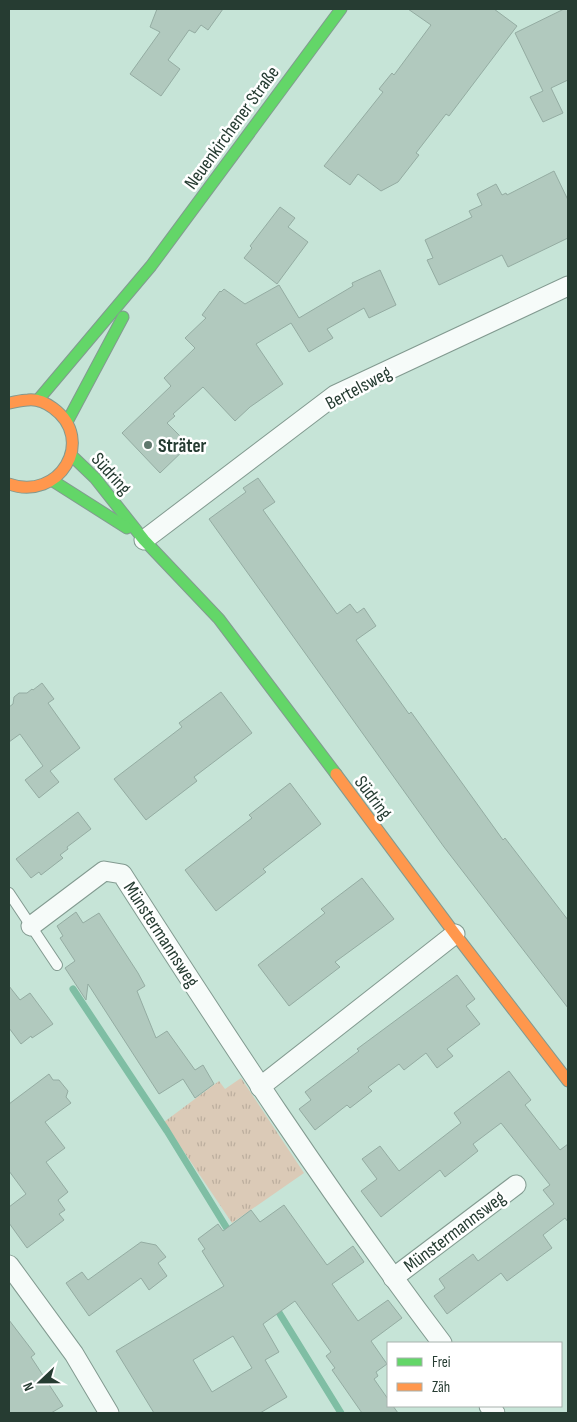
<svg xmlns="http://www.w3.org/2000/svg" width="577" height="1422" font-family="'Sofia Sans Condensed',sans-serif">
  <style>
    .park { fill: url(#park-tufts) }
    .lines { fill: none; stroke-linecap: round; stroke-linejoin: round }
    .stream { stroke: #7fbea4; stroke-width: 7 }
    .building { fill: #b1c9be; stroke: #94aca2; fill-rule: evenodd }
    .lane-casing { stroke: #829a90; stroke-width: 12 }
    .street-casing { stroke: #829a90; stroke-width: 21 }
    .fast-casing { stroke: #829a90; stroke-width: 13 }
    .slow-casing { stroke: #829a90; stroke-width: 13 }
    .lane { stroke: #f6fbf9; stroke-width: 10 }
    .street { stroke: #f6fbf9; stroke-width: 19 }
    .fast { stroke: #63d668; stroke-width: 11 }
    .slow { stroke: #ff974d; stroke-width: 11 }
    .poi-dot { fill: #5e776c; stroke: #fff; stroke-width: 2 }
    .labels { text-anchor: middle; stroke-width: 5; stroke-linejoin: round; paint-order: stroke }
    .street-label { font-size: 19px; fill: #263c32; stroke: #fff }
    .poi-label { font-size: 19px; font-weight: bold; fill: #263c32; stroke: #fff; text-anchor: start }
  </style>
  <defs>
    <pattern id="park-tufts" width="24" height="20" patternUnits="userSpaceOnUse" patternTransform="scale(1.25)"><rect width="24" height="20" fill="#dbcab7"/><path d="M3 7l-1-3M5 7V3M7 7l1-3M15 17l-1-3M17 17v-4M19 17l1-3" fill="none" stroke="#bcae9e"/></pattern>
  </defs>
  <rect width="100%" height="100%" fill="#c6e4d7"/>
  <polygon class="park" points="241,1078 304,1173 232,1223 164,1122 219,1081 225,1089"/>
  <g class="lines">
    <g class="stream">
      <polyline points="73,989 167,1131 231,1235"/>
      <polyline points="275,1306 341,1413"/>
    </g>
  </g>
  <g class="building">
    <polygon points="157,9 223,9 208,30 201,25 195,33 189,30 168,60 180,69 161,96 130,74 160,32 150,27"/>
    <polygon points="408,9 494,9 517,26 449,116 446,114 416,153 419,155 398,182 381,191 358,174 350,185 324,166 383,92 379,89 392,73 394,75 431,25"/>
    <polygon points="564,9 568,9 568,80 551,88 563,113 543,122 530,97 543,91 515,33"/>
    <polygon points="554,171 568,200 568,238 508,267 502,255 439,285 427,260 433,258 425,240 472,217 469,211 482,205 477,194 496,184 502,195 506,193 507,195"/>
    <polygon points="280,207 295,218 288,227 308,242 277,284 244,258 252,248 250,246"/>
    <polygon points="380,270 396,305 369,318 364,308 327,329 333,338 309,352 291,323 256,344 283,384 250,407 235,421 203,387 173,414 175,416 167,423 189,445 160,473 122,433 171,386 164,378 195,348 185,338 206,318 202,315 220,291 221,292 224,289 245,304 279,285 299,318 353,286 352,283"/>
    <polygon points="258,478 275,502 263,510 337,614 350,604 357,613 364,608 376,626 356,640 409,714 411,712 503,840 505,838 568,920 568,1008 444,847 209,519 246,492 243,488"/>
    <polygon points="42,683 54,699 48,703 80,748 50,771 59,782 39,798 25,780 43,766 20,734 9,742 9,707 13,704 14,697 19,693 27,693 32,689 33,690"/>
    <polygon points="221,692 252,733 194,777 197,781 146,820 114,779 182,727 179,723"/>
    <polygon points="290,783 321,824 263,869 266,872 216,911 185,870 252,818 249,815"/>
    <polygon points="78,812 91,829 67,847 68,849 60,855 63,858 41,875 39,872 31,878 16,859"/>
    <polygon points="362,878 394,919 335,962 340,967 289,1006 258,965 325,913 321,909"/>
    <polygon points="76,912 83,923 99,913 138,973 145,986 137,991 156,1038 167,1031 195,1070 203,1065 214,1084 195,1098 183,1079 159,1094 88,984 86,1000 65,968 75,961 60,938 63,936 57,926"/>
    <polygon points="457,975 475,999 466,1006 480,1024 447,1049 453,1056 437,1068 426,1053 404,1070 399,1064 368,1087 372,1091 350,1108 347,1105 315,1130 299,1109 311,1100 305,1092 359,1051 357,1049"/>
    <polygon points="9,986 20,1000 30,993 53,1024 32,1038 31,1036 21,1044 9,1028"/>
    <polygon points="509,1071 531,1100 525,1105 560,1150 568,1144 568,1222 565,1218 543,1235 552,1248 507,1281 501,1273 447,1314 434,1296 445,1288 439,1279 473,1254 478,1261 554,1204 543,1190 550,1185 501,1123 473,1144 478,1151 445,1177 440,1170 381,1217 361,1191 377,1179 362,1159 380,1146 399,1171 461,1123 454,1113"/>
    <polygon points="49,1074 53,1080 59,1080 68,1091 66,1097 71,1103 45,1122 65,1148 46,1162 68,1192 58,1200 65,1210 59,1214 64,1220 27,1248 9,1223 9,1207 26,1194 9,1171 9,1104"/>
    <path d="M284,1205l43,60 26,-19 11,16 -32,22 26,37 30,-21 14,18 -31,23 16,23 -11,8 2,4 -4,3 14,20v7h5l5,7h-36l-30,-43 3,-2 -9,-12 5,-4 -36,-51 -32,23 16,28 -14,8 22,37 -27,16h-106l-38,-62 108,-65 -22,-35 3,-2 -7,-10 20,-15 5,7 28,-21 9,12zM233,1336l19,32 -40,24 -19,-32z"/>
    <polygon points="141,1242 156,1245 166,1257 158,1263 167,1276 149,1290 141,1278 89,1316 66,1283 82,1272 88,1280"/>
    <polygon points="9,1320 35,1354 31,1357 63,1406 51,1413 9,1413"/>
  </g>
  <g class="lines">
    <g class="lane-casing">
      <polyline id="lane" points="9,893 57,965"/>
    </g>
    <g class="street-casing">
      <g id="street">
        <polyline points="144,540 335,395 568,286"/>
        <path d="M31,926l73,-55 18,3c102,159 206,318 320,469"/>
        <polyline points="260,1087 455,934"/>
        <polyline points="9,1265 74,1354 109,1413"/>
        <polyline points="393,1278 516,1185"/>
        <polyline points="489,1406 495,1413"/>
      </g>
    </g>
    <g class="fast-casing">
      <g id="fast">
        <polyline points="38,400 151,266 341,9"/>
        <polyline points="67,422 123,317"/>
        <polyline points="71,455 95,478 144,540 219,619 336,774"/>
        <polyline points="53,481 127,528"/>
      </g>
    </g>
    <g class="slow-casing">
      <g id="slow">
        <path d="M9,403c6,-1 13,-3 19,-3 9,-1 18,3 25,8 44,32 6,94 -44,76"/>
        <polyline points="336,774 455,934 568,1081"/>
      </g>
    </g>
    <use href="#lane" class="lane"/>
    <use href="#street" class="street"/>
    <use href="#fast" class="fast"/>
    <use href="#slow" class="slow"/>
  </g>
  <circle class="poi-dot" cx="148" cy="445" r="5"/>
  <g class="labels">
    <g class="street-label">
      <text transform="translate(231 127) rotate(-54)" y="7">Neuenkirchener Straße</text>
      <text transform="translate(358 387) rotate(-28)" y="7">Bertelsweg</text>
      <text transform="translate(112 473) rotate(48)" y="7">Südring</text>
      <text transform="translate(374 797) rotate(53)" y="7">Südring</text>
      <text transform="translate(162 934) rotate(57)" y="7">Münstermannsweg</text>
      <text transform="translate(454 1231) rotate(-37)" y="7">Münstermannsweg</text>
    </g>
    <g class="poi-label">
      <text x="158" y="452">Sträter</text>
    </g>
  </g>
  <rect width="577" height="1422" fill="none" stroke="#263c32" stroke-width="20"/>
  <rect x="387" y="1342" width="175" height="65" fill="#ffffff" stroke="#a8b1ad"/>
  <rect x="397" y="1358" width="25" height="8" fill="#63d668" stroke="#a8b1ad"/>
  <text x="432" y="1367" font-size="15" fill="#263c32">Frei</text>
  <rect x="397" y="1383" width="25" height="8" fill="#ff974d" stroke="#a8b1ad"/>
  <text x="432" y="1392" font-size="15" fill="#263c32">Zäh</text>
  <g transform="translate(40 1382) rotate(248)" stroke="#ffffff" stroke-width="4" paint-order="stroke">
  <path d="M0-4L9 19L0 12L-9 19Z" fill="#263c32"/>
  <text y="-8" font-size="14" font-weight="bold" text-anchor="middle" fill="#263c32">N</text>
  </g>
</svg>
